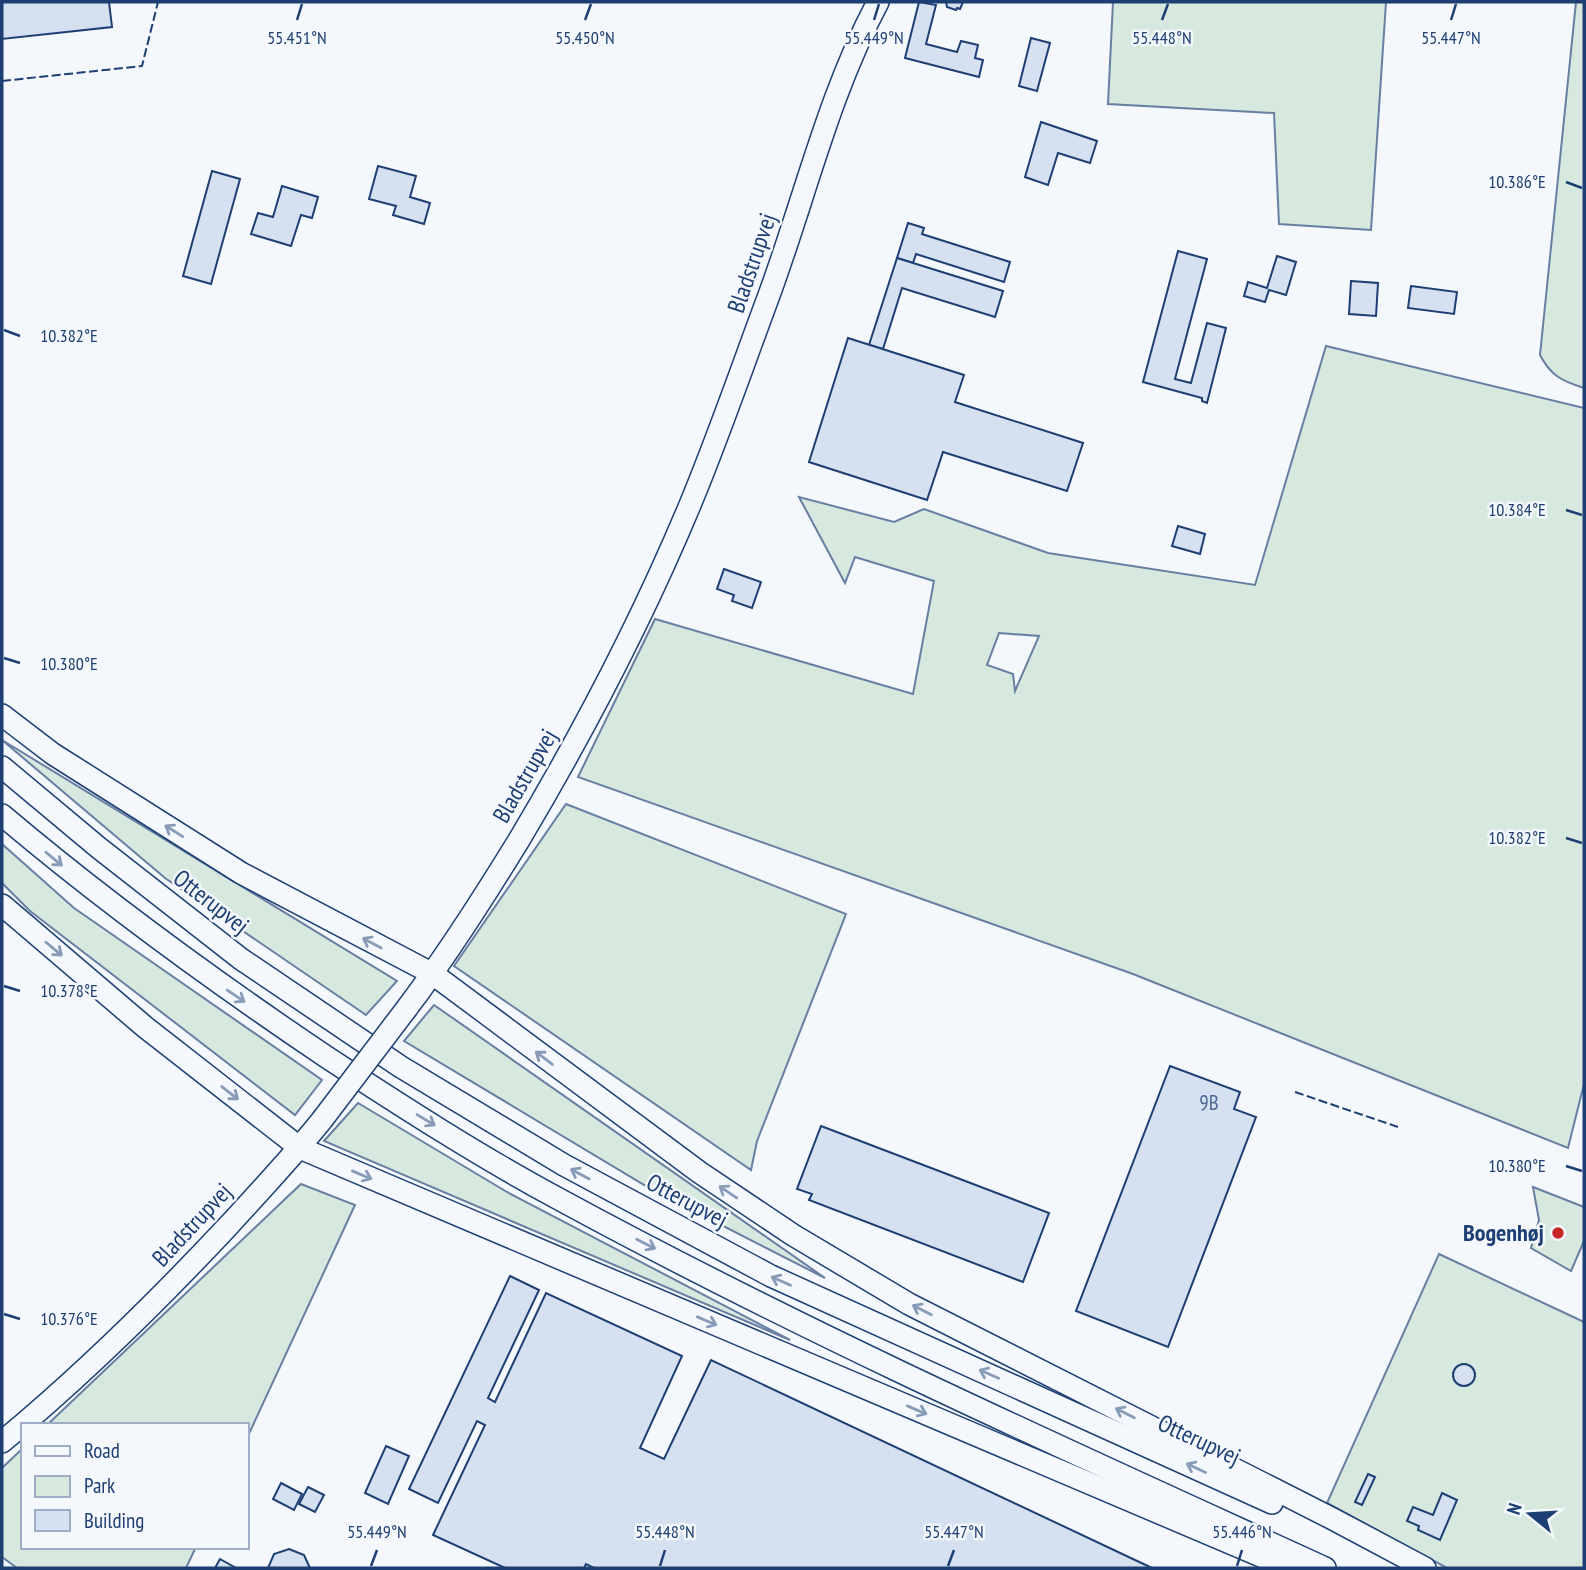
<svg xmlns="http://www.w3.org/2000/svg" width="1586" height="1570" font-family="'PT Sans Narrow',sans-serif">
  <style>
    .green { fill: #d7e8df; stroke: #687fa3; stroke-width: 2; fill-rule: evenodd }
    .building { fill: #d5e0f0; stroke: #1d3f73; stroke-width: 2 }
    .lines { fill: none; stroke-linecap: round; stroke-linejoin: round }
    .secondary-casing { stroke: #1d3f73; stroke-width: 24 }
    .secondary { stroke: #f4f7fb; stroke-width: 21 }
    .secondary-bridge-casing { stroke: #1d3f73; stroke-width: 24; stroke-linecap: butt }
    .secondary-bridge { stroke: #f4f7fb; stroke-width: 21 }
    .fence { stroke: #1d3f73; stroke-width: 2; stroke-dasharray: 9 3.5; stroke-linecap: butt }
    .oneway { stroke: #889bb7 }
    .ticks { fill: none; stroke: #1d3f73; stroke-width: 2.5 }
    .poi-dot { fill: #c62828; stroke: #f4f7fb; stroke-width: 2.5 }
    .labels { text-anchor: middle; stroke-width: 5; stroke-linejoin: round; paint-order: stroke }
    .number-label { font-size: 21px; fill: #4b6792 }
    .street-label { font-size: 24px; fill: #1d3f73; stroke: #f4f7fb }
    .poi-label { font-size: 24px; font-weight: bold; fill: #1d3f73; stroke: #f4f7fb; text-anchor: end }
    .ticks-label { font-size: 18px; text-anchor: middle; fill: #1d3f73; stroke: #f4f7fb; stroke-width: 5; stroke-linejoin: round; paint-order: stroke }
  </style>
  <rect width="100%" height="100%" fill="#f4f7fb"/>
  <g class="green">
    <polygon points="1113,2 1386,2 1371,230 1279,224 1274,113 1108,104"/>
    <path d="M1576,2h8v386c-22,-7 -33,-12 -44,-33z"/>
    <path d="M1326,346l258,62v676l-16,64 -435,-174 -555,-197 77,-158 258,75 21,-113 -79,-24 -10,26 -46,-86 95,25 30,-13 124,44 207,32zM999,633l40,3 -24,55 -2,-17 -26,-9z"/>
    <polygon points="2,740 397,981 366,1015 165,878"/>
    <polygon points="566,804 846,914 757,1141 751,1170 454,966"/>
    <polygon points="2,844 74,908 322,1080 295,1115 30,911 2,883"/>
    <polygon points="434,1005 825,1278 651,1189 404,1041"/>
    <polygon points="358,1103 507,1192 790,1340 324,1141"/>
    <polygon points="301,1184 355,1205 247,1438 247,1425 47,1425"/>
    <polygon points="1533,1187 1584,1207 1584,1241 1571,1271 1531,1248 1539,1220"/>
    <polygon points="1439,1254 1584,1322 1584,1568 1447,1568 1327,1503"/>
    <polygon points="23,1448 23,1547 196,1547 186,1568 17,1568 2,1557 2,1468"/>
  </g>
  <g class="building">
    <polygon points="2,2 109,2 112,27 2,39"/>
    <polygon points="919,2 936,5 926,44 957,52 961,41 978,45 975,58 983,60 979,77 905,58"/>
    <polygon points="946,2 963,2 960,9 957,8 956,10 947,7"/>
    <polygon points="1031,38 1050,43 1037,91 1019,86"/>
    <polygon points="1041,122 1097,141 1090,163 1058,153 1048,185 1025,177"/>
    <polygon points="378,166 416,176 410,197 430,203 424,224 393,215 396,206 369,199"/>
    <polygon points="212,171 240,179 211,284 183,276"/>
    <polygon points="282,186 318,197 312,218 301,215 291,246 251,234 258,213 273,217"/>
    <polygon points="908,223 924,228 922,234 1010,262 1004,282 916,254 913,263 897,258"/>
    <polygon points="1178,251 1207,259 1175,379 1191,383 1207,323 1226,328 1207,403 1202,401 1202,398 1143,382"/>
    <polygon points="1277,256 1296,262 1286,295 1269,290 1265,302 1244,296 1248,282 1267,288"/>
    <polygon points="897,258 1003,291 995,317 902,288 883,349 869,345"/>
    <polygon points="1351,281 1378,283 1376,316 1349,314"/>
    <polygon points="1411,286 1457,292 1454,314 1408,308"/>
    <polygon points="848,338 964,375 955,402 1083,443 1067,491 943,452 927,500 809,462"/>
    <polygon points="1178,526 1205,534 1200,554 1172,546"/>
    <polygon points="724,569 761,582 752,608 732,601 734,595 717,589"/>
    <polygon points="1170,1066 1240,1092 1234,1109 1256,1117 1168,1347 1076,1311"/>
    <polygon points="821,1126 1049,1213 1023,1282 809,1200 812,1194 797,1189"/>
    <polygon points="510,1276 539,1290 488,1398 495,1402 546,1293 682,1356 640,1448 664,1459 711,1360 1152,1568 594,1568 586,1564 584,1568 505,1568 433,1535 485,1425 477,1421 438,1503 409,1489"/>
    <circle cx="1464" cy="1375" r="11"/>
    <polygon points="386,1446 409,1456 388,1504 365,1493"/>
    <polygon points="1368,1474 1375,1477 1362,1505 1355,1502"/>
    <polygon points="281,1483 302,1494 294,1510 273,1499"/>
    <polygon points="308,1487 324,1495 315,1512 299,1504"/>
    <polygon points="1442,1493 1457,1500 1440,1540 1418,1530 1419,1526 1407,1521 1413,1507 1433,1515"/>
    <polygon points="289,1549 304,1555 310,1568 268,1568 274,1554"/>
    <polygon points="220,1559 236,1568 215,1568"/>
  </g>
  <g class="lines">
    <g class="secondary-casing">
      <g id="secondary">
        <polyline points="2,715 53,754 241,873 433,974 699,1172 793,1235 909,1304 1331,1518 1425,1568"/>
        <polyline points="2,767 99,848 241,959 401,1067 564,1165 771,1276 1272,1503"/>
        <path d="M2,815c104,88 213,167 326,243 75,49 151,98 229,140 250,136 510,252 768,370"/>
        <polyline points="2,905 145,1027 300,1148 1289,1568"/>
        <path d="M407,1008c41,-54 77,-111 112,-168 65,-109 124,-222 173,-340 26,-63 49,-129 73,-194 38,-100 62,-209 113,-304"/>
        <path d="M2,1442c81,-67 156,-141 228,-218 31,-34 63,-68 92,-104"/>
      </g>
    </g>
    <use href="#secondary" class="secondary"/>
    <g class="secondary-bridge-casing">
      <polyline id="secondary-bridge" points="322,1120 407,1008"/>
    </g>
    <use href="#secondary-bridge" class="secondary-bridge"/>
    <g class="fence">
      <polyline points="2,81 142,66 158,2"/>
      <polyline points="1295,1092 1398,1127"/>
    </g>
  </g>
  <defs><path id="oneway-shaft" d="M-6 0H5M1.5-3L5.5 0L1.5 3" fill="none" stroke-width="1.6" stroke-linecap="round" stroke-linejoin="round" transform="scale(1.75)"/></defs>
  <g class="oneway">
    <use href="#oneway-shaft" transform="translate(174 831) rotate(-148)"/>
    <use href="#oneway-shaft" transform="translate(54 859) rotate(40)"/>
    <use href="#oneway-shaft" transform="translate(372 943) rotate(-152)"/>
    <use href="#oneway-shaft" transform="translate(54 949) rotate(40)"/>
    <use href="#oneway-shaft" transform="translate(236 996) rotate(34)"/>
    <use href="#oneway-shaft" transform="translate(544 1058) rotate(-143)"/>
    <use href="#oneway-shaft" transform="translate(230 1093) rotate(38)"/>
    <use href="#oneway-shaft" transform="translate(426 1120) rotate(31)"/>
    <use href="#oneway-shaft" transform="translate(580 1174) rotate(-152)"/>
    <use href="#oneway-shaft" transform="translate(362 1175) rotate(23)"/>
    <use href="#oneway-shaft" transform="translate(728 1192) rotate(-146)"/>
    <use href="#oneway-shaft" transform="translate(646 1244) rotate(27)"/>
    <use href="#oneway-shaft" transform="translate(781 1281) rotate(-156)"/>
    <use href="#oneway-shaft" transform="translate(922 1310) rotate(-153)"/>
    <use href="#oneway-shaft" transform="translate(707 1321) rotate(23)"/>
    <use href="#oneway-shaft" transform="translate(989 1374) rotate(-156)"/>
    <use href="#oneway-shaft" transform="translate(917 1410) rotate(23)"/>
    <use href="#oneway-shaft" transform="translate(1125 1413) rotate(-153)"/>
    <use href="#oneway-shaft" transform="translate(1196 1468) rotate(-155)"/>
  </g>
  <path class="ticks" d="M297,20l5,-16M585,20l6,-16M874,20l5,-16M1162,20l6,-16M1451,20l5,-16M1566,182l16,6M4,330l16,6M1566,510l16,5M4,658l16,5M1566,838l16,5M4,986l16,5M1566,1166l16,5M4,1314l16,5M371,1566l6,-16M660,1566l5,-16M948,1566l6,-16M1237,1566l5,-16"/>
  <circle class="poi-dot" cx="1558" cy="1233" r="7"/>
  <g class="labels">
    <g class="number-label">
      <text x="1209" y="1110">9B</text>
    </g>
    <g class="street-label">
      <text transform="translate(752 263) rotate(-71)" y="8">Bladstrupvej</text>
      <text transform="translate(525 776) rotate(-60)" y="8">Bladstrupvej</text>
      <text transform="translate(211 902) rotate(38)" y="8">Otterupvej</text>
      <text transform="translate(687 1201) rotate(28)" y="8">Otterupvej</text>
      <text transform="translate(192 1225) rotate(-47)" y="8">Bladstrupvej</text>
      <text transform="translate(1199 1440) rotate(25)" y="8">Otterupvej</text>
    </g>
    <g class="poi-label">
      <text x="1544" y="1241">Bogenhøj</text>
    </g>
  </g>
  <g class="ticks-label">
    <text x="297" y="44">55.451°N</text>
    <text x="585" y="44">55.450°N</text>
    <text x="874" y="44">55.449°N</text>
    <text x="1162" y="44">55.448°N</text>
    <text x="1451" y="44">55.447°N</text>
    <text x="1517" y="188">10.386°E</text>
    <text x="69" y="342">10.382°E</text>
    <text x="1517" y="516">10.384°E</text>
    <text x="69" y="670">10.380°E</text>
    <text x="1517" y="844">10.382°E</text>
    <text x="69" y="997">10.378°E</text>
    <text x="1517" y="1172">10.380°E</text>
    <text x="69" y="1325">10.376°E</text>
    <text x="377" y="1538">55.449°N</text>
    <text x="665" y="1538">55.448°N</text>
    <text x="954" y="1538">55.447°N</text>
    <text x="1242" y="1538">55.446°N</text>
  </g>
  <rect width="1586" height="1570" fill="none" stroke="#1d3f73" stroke-width="7"/>
  <rect x="21" y="1423" width="228" height="126" fill="#f4f7fb" stroke="#9eadc5" stroke-width="2"/>
  <rect x="35" y="1446" width="35" height="10" fill="#f4f7fb" stroke="#9eadc5" stroke-width="2"/>
  <text x="84" y="1458" font-size="21" fill="#1d3f73">Road</text>
  <rect x="35" y="1476" width="35" height="21" fill="#d7e8df" stroke="#9eadc5" stroke-width="2"/>
  <text x="84" y="1493" font-size="21" fill="#1d3f73">Park</text>
  <rect x="35" y="1510" width="35" height="21" fill="#d5e0f0" stroke="#9eadc5" stroke-width="2"/>
  <text x="84" y="1528" font-size="21" fill="#1d3f73">Building</text>
  <g transform="translate(1530 1514) rotate(288)" stroke="#f4f7fb" stroke-width="5" paint-order="stroke">
  <path d="M0-5L12 26L0 18L-12 26Z" fill="#1d3f73"/>
  <text y="-10" font-size="19" font-weight="bold" text-anchor="middle" fill="#1d3f73">N</text>
  </g>
</svg>
